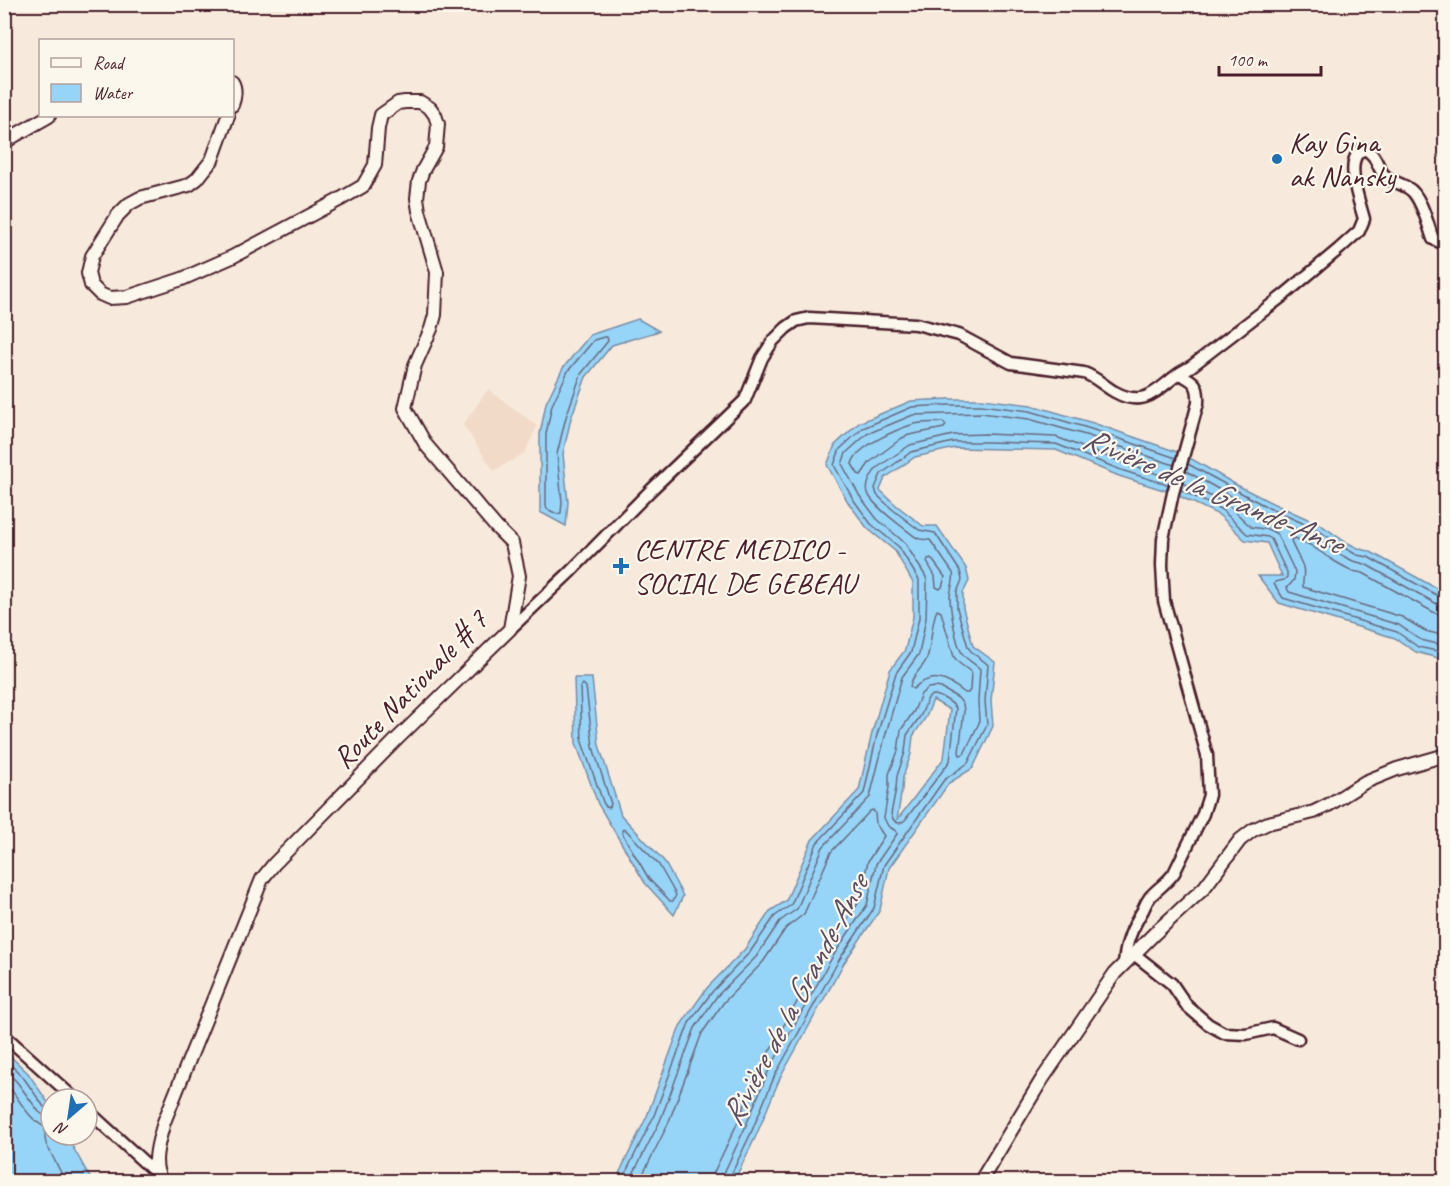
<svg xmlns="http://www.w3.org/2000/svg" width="1450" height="1186" font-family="Caveat,sans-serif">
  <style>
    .built { fill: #f2dac8 }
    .water { fill: #97d5f8; stroke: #788ca6; stroke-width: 1.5; fill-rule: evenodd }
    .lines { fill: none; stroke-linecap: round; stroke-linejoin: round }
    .shore { stroke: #69687d; stroke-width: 1.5 }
    .minor-casing { stroke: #4a1f2b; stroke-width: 15 }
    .major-casing { stroke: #4a1f2b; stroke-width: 16 }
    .minor { stroke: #fbf7ec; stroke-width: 10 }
    .major { stroke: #fbf7ec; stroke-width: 12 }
    .poi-dot { fill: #1f6fb2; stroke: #fbf7ec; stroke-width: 2 }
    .labels { text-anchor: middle; stroke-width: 4.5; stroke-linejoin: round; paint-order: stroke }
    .poi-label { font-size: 30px; fill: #4a1f2b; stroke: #fbf7ec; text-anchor: start }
    .street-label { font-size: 30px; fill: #4a1f2b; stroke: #fbf7ec }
    .water-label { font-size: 32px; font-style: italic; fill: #5d4c5e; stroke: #fbf7ec }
  </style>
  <rect width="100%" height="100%" fill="#f7eadc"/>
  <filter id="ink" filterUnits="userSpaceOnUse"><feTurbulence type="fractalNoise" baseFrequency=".0167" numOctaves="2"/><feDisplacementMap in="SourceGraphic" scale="12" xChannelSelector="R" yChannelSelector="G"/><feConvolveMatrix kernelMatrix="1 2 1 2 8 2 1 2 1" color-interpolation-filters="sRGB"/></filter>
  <g filter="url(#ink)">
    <polygon class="built" points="488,389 537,426 525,453 494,471 463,425"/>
    <g class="water">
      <polygon points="638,319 659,331 612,345 586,377 571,418 563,454 568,502 566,526 540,512 540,434 546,403 563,368 590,335"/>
      <path d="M948,399h34l49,6 62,18 90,31 50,29 39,20 49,22 23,16 16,8 9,2 76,42v67l-29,-8 -21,-14 -116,-35 -21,-27h24l-15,-33 -22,-3 -26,-25 -46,-22 -54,-17 -63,-26 -101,-2 -40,9 -30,21 -5,12 16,15 27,21h14l29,42 3,13 -6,12v15l10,38 22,16 -4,39 2,25 -20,42 -24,15 -60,85 -9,42 -36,53 -64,115 -24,58 -22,45 -119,1 32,-66 33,-90 27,-38 38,-39 25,-38 16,-10 26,-61 47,-50 13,-57 18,-63 15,-20 8,-33v-34l-18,-32 -28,-23 -19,-26 -21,-37 8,-20 24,-22 52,-22zM933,700l17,10 -6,48 -47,62 5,-31 1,-12 8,-23 2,-18 13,-19z"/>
      <polygon points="574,678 592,678 599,745 621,815 664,861 683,896 674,915 645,883 598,804 576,743"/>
      <polygon points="4,1050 28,1073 51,1107 51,1135 66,1135 92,1181 5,1181"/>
    </g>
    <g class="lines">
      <g class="shore">
        <polygon points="604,337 607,337 608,341 581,374 566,417 557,454 562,502 561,513 557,514 547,509 546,506 546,434 552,405 568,371 594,340"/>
        <path d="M943,422l3,3 -2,3 -35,7 -7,3 -32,24 -9,13 -3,-1 -6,-10c4,-18 46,-35 62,-40 9,-2 20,-1 29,-2z"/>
        <polyline points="1188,464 1269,508 1318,530 1341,546 1357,555 1368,557 1440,597 1446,598"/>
        <polyline points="1186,471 1265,515 1314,537 1337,553 1353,561 1365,564 1437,604 1446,605"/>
        <polyline points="1183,483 1227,504 1251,527 1270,530 1277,534 1295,572 1294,580 1287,588 1289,592 1399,625 1421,640 1446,646"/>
        <polyline points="1181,490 1222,510 1247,534 1268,537 1271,539 1287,573 1287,577 1284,580 1275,582 1274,584 1283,598 1397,632 1418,647 1446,653"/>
        <polygon points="931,558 945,577 942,587 940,589 936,587 935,576 927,562 928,559"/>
        <path d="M937,610l4,2 13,45 5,6 12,9 -1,18 -2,3h-3c-18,-14 -33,-22 -52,-4l-3,-2c1,-12 13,-18 17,-29 5,-14 4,-36 10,-48z"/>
        <path d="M1446,614l-11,-1 -72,-40 -11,-2 -18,-10 -24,-16 -15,-7 -4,2c2,9 9,18 12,27 2,7 -1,14 0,20l99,30 23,14 21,5"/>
        <polygon points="583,684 586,687 593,747 611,804 609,808 606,807 603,802 582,742 580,687"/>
        <path d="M932,695c8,0 20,7 24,13l-6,53 -45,59c-4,4 -9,4 -12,-1l-2,-5 5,-26 1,-12 8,-24 2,-17 14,-20 7,-17z"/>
        <polygon points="625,829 659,865 676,895 673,901 670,901 649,879 622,833 622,830"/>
        <polyline points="4,1058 23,1077 44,1107 51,1110"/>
        <polyline points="4,1069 17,1082 39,1112 45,1116 51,1117"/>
        <path d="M4,1082c16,15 21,35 41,45v11l1,6 20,38"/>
        <polyline points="621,1182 653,1118 689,1023 712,992 750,952 775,916 791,905 817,843 864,793 877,735 896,673 911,652 919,618 919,580 899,547 871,524 853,499 834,465 840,449 863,428 912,407 949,405 981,405 1030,411 1091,429 1176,458"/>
        <polyline points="629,1182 660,1121 695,1028 717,996 756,957 780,921 797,909 823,847 870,797 885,737 902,677 919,654 926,618 927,583 926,577 905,543 877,519 859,495 842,464 846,453 867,434 913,415 981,413 1029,419 1089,436 1174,465"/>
        <polyline points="639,1182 668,1124 702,1033 724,1002 763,962 786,928 804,914 831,852 870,811 873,810 875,813 876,824 884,836 868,861 859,902 825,952 760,1068 736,1126 714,1172 713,1182"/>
        <path d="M722,1182l1,-7 21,-45 24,-58 65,-116 34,-51 9,-41 21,-30 -1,-3 -8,-5 -4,-8 5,-31v-13l9,-23 3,-21 13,-19 7,-17 7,-6 7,-1 6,1 17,10 5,6 1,7 -5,41 1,3 4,-1 15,-31 -1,-23 2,-31c-5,-6 -14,-9 -18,-16 -6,-9 -12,-44 -12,-56 0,-9 5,-15 3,-24l-23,-33 -10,-1 -6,-3c-10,-8 -43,-31 -46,-43 -3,-8 4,-20 10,-26l32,-22 43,-10 33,-1 70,3 68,26 46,15"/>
        <path d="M730,1182v-5l21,-44 24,-58 64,-115 35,-52 10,-43 60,-85 24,-17 19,-38 -2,-24 3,-36c-6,-7 -16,-10 -20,-18l-11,-39v-16l5,-12 -2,-9 -25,-38 -16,-3 -27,-21 -15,-14 -2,-7 6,-14 30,-22 42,-10h33l70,2 65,26 47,15"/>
      </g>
      <g class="minor-casing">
        <g id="minor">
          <path d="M510,629l60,-57 82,-83 93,-89 17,-42 11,-17 13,-13 10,-7 13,-3 107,6 43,11 52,28 73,10c12,4 20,13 31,19 29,16 41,-1 62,-17 5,-4 11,-6 16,-10l91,-70 55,-46 20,-18 5,-12c-4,-16 -16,-47 -8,-63 1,-2 5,-5 7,-7 13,4 13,15 20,25 6,7 17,9 25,14 13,7 20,37 25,51l13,6"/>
          <polyline points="1134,954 1172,984 1187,1006 1208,1024 1224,1033 1246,1034 1273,1028 1298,1039"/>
          <path d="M1124,963c2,-21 8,-35 19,-53 2,-5 4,-9 7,-13 8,-9 17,-14 24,-24l29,-59 6,-19 -2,-40 -43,-154 -2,-36 1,-26 10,-46 25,-90c1,-18 -3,-22 -19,-29"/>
          <polyline points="4,1035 75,1099"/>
          <polyline points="87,1110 157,1174"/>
        </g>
      </g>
      <g class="major-casing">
        <g id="major">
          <path d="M232,82c4,6 3,16 0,23"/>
          <polyline points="4,143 14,136 49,116"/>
          <path d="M162,1182c-12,-18 -3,-41 2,-60l98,-243 12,-15 123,-125 113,-110 9,-53 -7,-33 -16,-16 -70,-82 -21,-37 10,-43 16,-36 4,-14 2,-43 -18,-61 -2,-13 2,-17 4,-11 13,-23 2,-23 -3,-9 -5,-7 -10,-6h-15l-7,1 -17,12 -3,13 -3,37 -12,21 -24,14 -107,57 -50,22 -55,18 -18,1 -9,-4 -9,-9 -3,-12 4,-17 26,-41 11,-11 11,-6 49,-13 8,-6 15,-19 16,-44"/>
          <polyline points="980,1182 1041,1081 1115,973 1155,933 1204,888 1240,840 1253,830 1268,823 1314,812 1330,804 1365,782 1397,769 1446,755"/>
        </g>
      </g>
      <use href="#minor" class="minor"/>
      <use href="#major" class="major"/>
    </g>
  </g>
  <g class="poi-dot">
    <circle cx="1277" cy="159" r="6"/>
    <path d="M618 557h6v6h6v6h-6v6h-6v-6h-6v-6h6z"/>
  </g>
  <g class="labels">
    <g class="poi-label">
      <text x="1289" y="152">Kay Gina<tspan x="1289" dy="34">ak Nansky</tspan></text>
      <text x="634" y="559">CENTRE MEDICO -<tspan x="634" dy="34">SOCIAL DE GEBEAU</tspan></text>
    </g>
    <g class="street-label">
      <text transform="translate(410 689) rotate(-46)" y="10">Route Nationale # 7</text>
    </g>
    <g class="water-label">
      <text transform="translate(1213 490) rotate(23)" y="11">Rivière de la Grande-Anse</text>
      <text transform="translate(794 1000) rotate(-62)" y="11">Rivière de la Grande-Anse</text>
    </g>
  </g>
  <rect width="1450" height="1186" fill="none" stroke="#fbf7ec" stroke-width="24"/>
  <rect x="12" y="12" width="1426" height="1162" fill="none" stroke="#4a1f2b" stroke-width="2" filter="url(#ink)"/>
  <rect x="39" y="39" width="195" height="78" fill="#fbf7ec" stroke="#b4a19f" stroke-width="1.5"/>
  <rect x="51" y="58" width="30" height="9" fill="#fbf7ec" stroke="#b4a19f" stroke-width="1.5"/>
  <text x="93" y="69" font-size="18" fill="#4a1f2b">Road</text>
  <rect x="51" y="84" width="30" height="18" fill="#97d5f8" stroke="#b4a19f" stroke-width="1.5"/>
  <text x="93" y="99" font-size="18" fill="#4a1f2b">Water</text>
  <g transform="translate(69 1117) rotate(209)"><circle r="28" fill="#fbf7ec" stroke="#b4a19f" stroke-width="1.5"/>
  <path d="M0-4.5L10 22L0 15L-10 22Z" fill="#1f6fb2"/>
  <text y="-9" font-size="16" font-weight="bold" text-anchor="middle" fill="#4a1f2b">N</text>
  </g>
  <path d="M1219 66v9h102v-9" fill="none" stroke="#4a1f2b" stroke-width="3"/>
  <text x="1228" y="66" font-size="18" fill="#4a1f2b" stroke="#fbf7ec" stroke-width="4.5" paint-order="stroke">100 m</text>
</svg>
